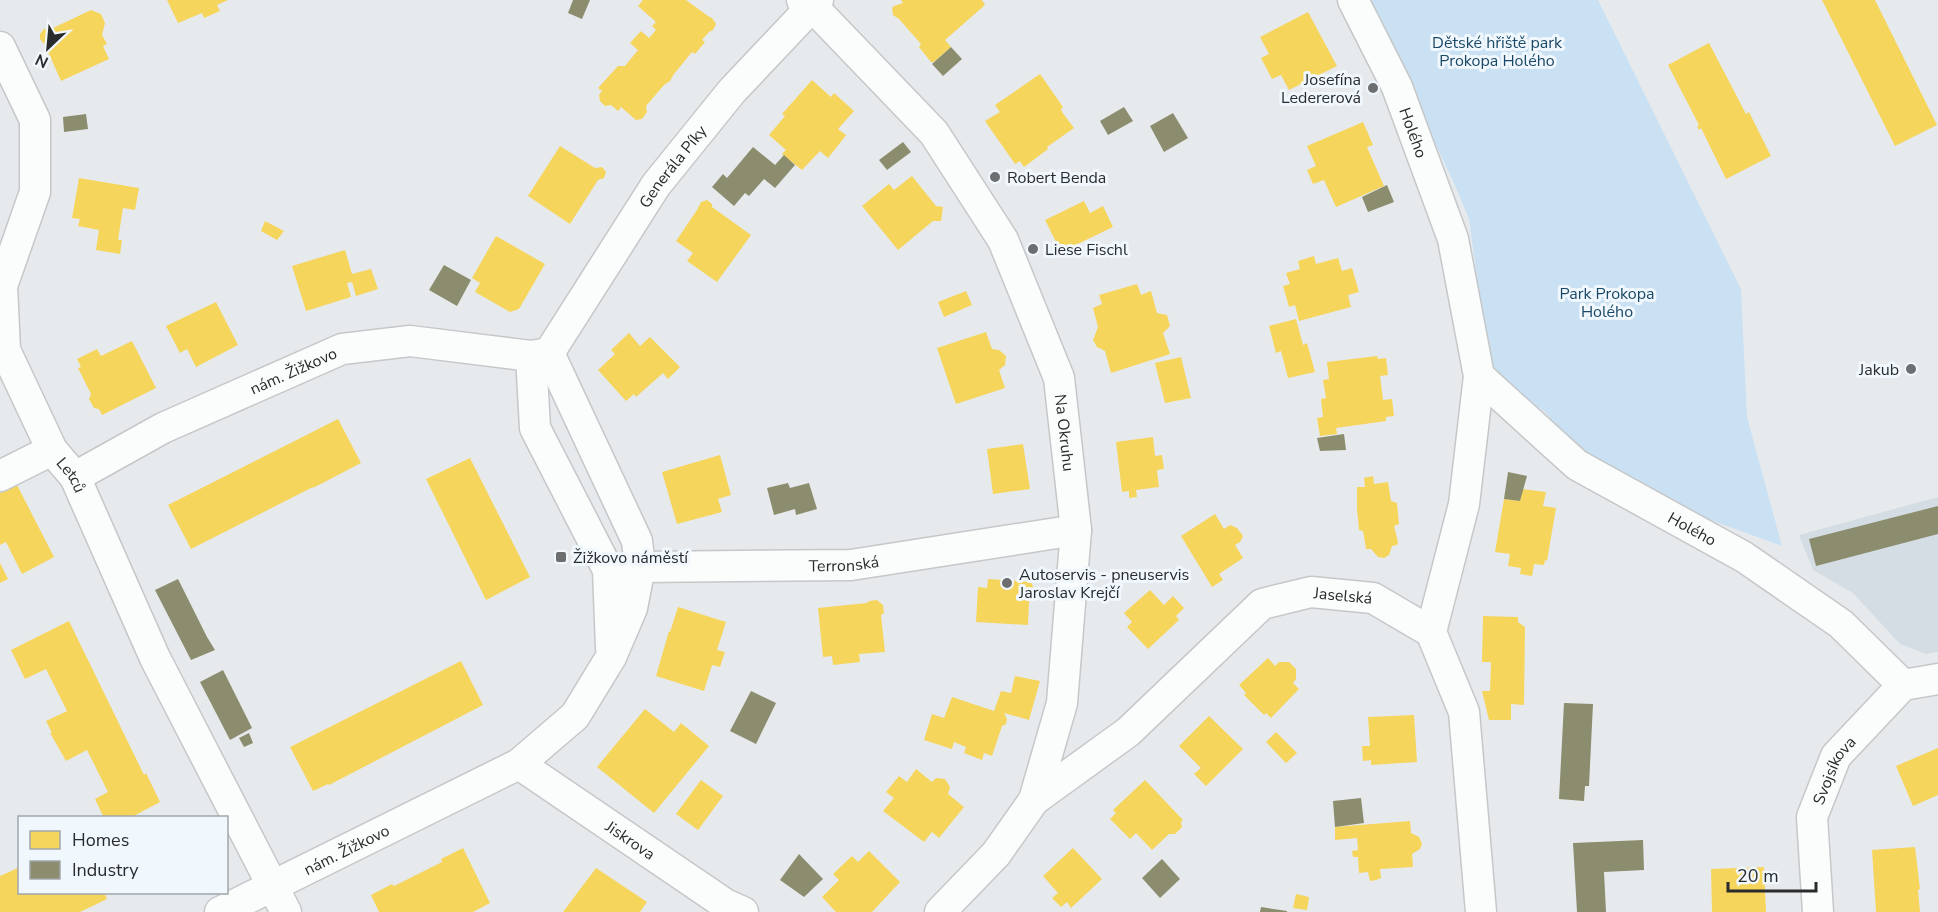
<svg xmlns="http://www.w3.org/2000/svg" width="1938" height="912" font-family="'Nunito Sans',sans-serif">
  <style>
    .built { fill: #d4dde3 }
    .green { fill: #cae1f3 }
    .homes { fill: #f6d55c }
    .industry { fill: #8c8c6e }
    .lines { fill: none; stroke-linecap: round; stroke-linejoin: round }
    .minor-casing { stroke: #c5c7c9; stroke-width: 33 }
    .minor { stroke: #fbfcfc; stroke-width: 30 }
    .poi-dot { fill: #6c6e70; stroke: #f1f8fd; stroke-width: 2 }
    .labels { text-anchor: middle; stroke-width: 6; stroke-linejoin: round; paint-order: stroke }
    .park-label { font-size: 16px; fill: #1a4967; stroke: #f1f8fd }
    .poi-label { font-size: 16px; fill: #292b2d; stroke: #f1f8fd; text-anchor: start }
    .street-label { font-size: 16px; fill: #292b2d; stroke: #f1f8fd }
  </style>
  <rect width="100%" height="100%" fill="#e7eaed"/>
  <polygon class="built" points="1938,497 1938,652 1926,654 1900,644 1853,593 1813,570 1799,535"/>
  <polygon class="green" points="1366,0 1598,0 1741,289 1747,417 1782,546 1694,514 1592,467 1545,412 1497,379 1487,353 1469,219 1454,183"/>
  <g class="homes">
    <polygon points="167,0 228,0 217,5 220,11 204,18 202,13 178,23"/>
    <polygon points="643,0 686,0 708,16 712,18 716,24 713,30 709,32 702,40 705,42 695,54 692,52 674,74 670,81 664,85 646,106 647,112 642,119 636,120 621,107 618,111 611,105 605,106 600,101 599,95 602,91 598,88 618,66 625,66 638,50 630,43 641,31 649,38 656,30 652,26 656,22 638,6"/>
    <polygon points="901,0 982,0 985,5 945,40 951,47 934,62 931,62 919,47 921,44 899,19 893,15 892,8 894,6 903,3"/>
    <polygon points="1822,0 1875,0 1937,125 1895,146"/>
    <polygon points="91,10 101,14 105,23 102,35 107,44 103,46 109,59 61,81 45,45 40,39 40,34 44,29 51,29"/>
    <polygon points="1308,12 1337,66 1289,90 1281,75 1272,79 1261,58 1269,54 1260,37"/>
    <polygon points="1709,43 1746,114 1749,112 1771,156 1726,179 1701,128 1699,130 1697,126 1699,125 1668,65"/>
    <polygon points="1040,74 1063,107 1061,109 1062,112 1074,128 1047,147 1048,149 1024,167 1020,161 1015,164 985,121 1000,112 995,105"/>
    <polygon points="812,80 831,97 834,93 854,111 838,129 846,135 840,143 828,158 820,151 802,170 782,154 786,150 769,135 785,116 782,114"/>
    <polygon points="1363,122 1373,145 1367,147 1384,186 1336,207 1324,180 1313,184 1307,170 1316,166 1307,146"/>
    <polygon points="560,146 595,168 602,167 606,172 604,178 598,180 570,224 528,196"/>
    <polygon points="912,176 936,206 943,207 941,221 933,221 898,250 862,206 889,184 894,190"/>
    <polygon points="79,178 139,188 135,210 123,208 118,240 122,240 120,254 96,250 99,230 78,226 80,219 72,218"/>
    <polygon points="707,200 712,204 712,207 751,235 717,282 687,261 693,253 676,241 697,210 701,202"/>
    <polygon points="1084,201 1090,213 1103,206 1113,227 1061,252 1045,220"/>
    <polygon points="265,221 284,231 277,240 261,231"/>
    <polygon points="496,236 545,264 519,309 510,312 475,292 480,283 472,278"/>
    <polygon points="345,250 352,274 371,269 378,289 356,296 352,282 347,283 351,297 306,311 292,266"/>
    <polygon points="1314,256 1316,264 1338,258 1342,271 1352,268 1359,292 1348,295 1351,307 1299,321 1295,305 1289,307 1283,286 1290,284 1286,273 1300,269 1298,261"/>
    <polygon points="1137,284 1141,295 1151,291 1157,313 1167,315 1170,326 1163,333 1170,354 1111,373 1105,351 1097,347 1093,340 1098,327 1093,308 1102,304 1099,295"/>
    <polygon points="966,291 972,305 944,317 938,302"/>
    <polygon points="216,302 238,345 196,367 187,349 180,353 166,326"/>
    <polygon points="1296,319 1303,345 1307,343 1315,372 1288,378 1281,351 1276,353 1269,326"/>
    <polygon points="986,332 992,349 999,350 1006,356 1005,365 999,370 1005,388 956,404 937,348"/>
    <polygon points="629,333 640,346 650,337 680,367 668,379 663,373 636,397 634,394 626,401 598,370 615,354 611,350"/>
    <polygon points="132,341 156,388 102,415 99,409 94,408 89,399 91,394 78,368 81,367 77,359 97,349 101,356"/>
    <polygon points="1377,356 1378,359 1386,358 1388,375 1380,376 1383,400 1392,399 1394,416 1386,417 1386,421 1336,428 1337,434 1320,436 1317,418 1323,417 1321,399 1326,398 1323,380 1329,379 1327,362"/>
    <polygon points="1181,357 1191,398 1165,403 1155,363"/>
    <polygon points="338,419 361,463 313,488 313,487 191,549 168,505"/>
    <polygon points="1153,437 1155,456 1162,455 1164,469 1157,470 1159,487 1136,490 1137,497 1129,498 1129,491 1122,492 1116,442"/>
    <polygon points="1023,444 1030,489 993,494 987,449"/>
    <polygon points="720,455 731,495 718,499 722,512 677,524 662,472"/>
    <polygon points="470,458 530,577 486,600 426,479"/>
    <polygon points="1373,476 1374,484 1388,482 1391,501 1397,503 1399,524 1394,526 1398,542 1397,545 1392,546 1389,555 1384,558 1378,557 1371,549 1366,549 1363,531 1359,530 1357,509 1357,487 1365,487 1364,478"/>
    <polygon points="17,485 54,557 22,574 6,542 0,545 0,493"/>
    <polygon points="1522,489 1546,492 1543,506 1556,508 1547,561 1545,560 1544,565 1534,564 1532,576 1520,574 1521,568 1508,566 1510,554 1495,552 1504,499 1520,501"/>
    <polygon points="1215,514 1224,529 1230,525 1237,528 1243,536 1240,542 1235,545 1243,558 1219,574 1223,580 1212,587 1181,536"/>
    <polygon points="0,563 8,579 0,583"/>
    <polygon points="988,579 1031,582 1034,589 1029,602 1028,625 976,622 978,587 987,588"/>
    <polygon points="1150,590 1164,605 1173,596 1184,608 1176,616 1179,620 1148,649 1127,627 1132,622 1124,613"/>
    <polygon points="877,600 883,605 884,613 881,615 885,652 859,654 860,662 833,665 832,656 823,657 818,608 867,603 869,601"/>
    <polygon points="678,607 726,622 717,650 725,652 720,667 712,665 704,691 656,676 669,631 670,632"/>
    <polygon points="1483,616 1518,617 1518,622 1525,627 1524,705 1511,704 1511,720 1489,720 1482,691 1490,691 1491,662 1482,662"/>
    <polygon points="69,621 144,775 146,773 160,802 130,818 104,818 95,799 108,792 87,750 66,761 50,733 52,733 46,721 67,711 46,669 25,679 11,650"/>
    <polygon points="1268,658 1275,666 1279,662 1289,662 1296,669 1296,679 1293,683 1299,689 1271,718 1266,713 1264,715 1244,695 1246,693 1239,685"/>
    <polygon points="461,661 483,705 329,785 328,784 313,791 290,747"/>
    <polygon points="1015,676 1040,681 1029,720 1004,713 1007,719 1006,724 1002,726 992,756 984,753 982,760 964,753 966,747 954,742 952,749 924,740 932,714 944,718 952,697 994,711 1001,691 1011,693"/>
    <polygon points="645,709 674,732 681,723 709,746 654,813 597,767"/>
    <polygon points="1414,715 1417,762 1371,765 1371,760 1363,761 1362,746 1370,746 1368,717"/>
    <polygon points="1209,716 1243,749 1206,786 1194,774 1201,768 1179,746"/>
    <polygon points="1276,732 1297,753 1286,763 1266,742"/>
    <polygon points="1938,748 1938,795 1913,806 1896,766"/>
    <polygon points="916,769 932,782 936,778 945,779 950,787 948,794 964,807 939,838 932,832 924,842 883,811 894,798 886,792 899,776 907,782"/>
    <polygon points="701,780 723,796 698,830 676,814"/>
    <polygon points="1145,780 1183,820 1181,822 1182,827 1175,834 1169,834 1152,850 1136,833 1130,839 1110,819 1116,813 1113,810"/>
    <polygon points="1410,821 1411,833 1419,837 1422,844 1420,849 1412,854 1413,867 1380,869 1381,878 1376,880 1370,881 1368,872 1359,873 1358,857 1353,857 1352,851 1358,850 1357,838 1335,840 1335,827"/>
    <polygon points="1915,847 1920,889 1918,890 1920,912 1876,912 1872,850"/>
    <polygon points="463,848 490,903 473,912 379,912 371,895 392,884 394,886 442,862 441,859"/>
    <polygon points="1073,848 1102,879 1071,908 1067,902 1061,907 1052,898 1058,893 1043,876"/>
    <polygon points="869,851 900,882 872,912 836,912 822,897 839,880 833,874 852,856 858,862"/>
    <polygon points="20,867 20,892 104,892 107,899 80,912 0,912 0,876"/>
    <polygon points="1764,867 1766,912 1712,912 1711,869"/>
    <polygon points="596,868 647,902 640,912 563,912"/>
    <polygon points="1296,894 1309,897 1307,910 1293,908"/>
  </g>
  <g class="industry">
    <polygon points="573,0 590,0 582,19 568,13"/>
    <polygon points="951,47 962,59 943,76 932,64"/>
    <polygon points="1124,107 1133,121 1108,135 1100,121"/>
    <polygon points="1173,113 1188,138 1164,152 1150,126"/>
    <polygon points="86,114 88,129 64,132 63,117"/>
    <polygon points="903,142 911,152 887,170 879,160"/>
    <polygon points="753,147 775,165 784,155 795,165 775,188 764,179 749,196 745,193 734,206 712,187 723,174 727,178"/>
    <polygon points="1387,185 1394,202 1368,212 1362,197"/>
    <polygon points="444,265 471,280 457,306 429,290"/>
    <polygon points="1344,434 1346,450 1320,451 1317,438"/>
    <polygon points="1508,472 1527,476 1520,501 1504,499"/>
    <polygon points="788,483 790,488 809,483 817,509 796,515 795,509 774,515 767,488"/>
    <polygon points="1938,506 1938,534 1816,566 1809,539"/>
    <polygon points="178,579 207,637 215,650 191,660 155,590"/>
    <polygon points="223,670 252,728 230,740 200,682"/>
    <polygon points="751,691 776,703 756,744 730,731"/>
    <polygon points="1564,703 1593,704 1589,786 1585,786 1584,801 1559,799"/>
    <polygon points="249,733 253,743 244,747 239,738"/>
    <polygon points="1361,798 1364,823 1335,827 1333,801"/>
    <polygon points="1643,840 1644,870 1604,872 1606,912 1577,912 1573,843"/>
    <polygon points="799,854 823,879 804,897 780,880"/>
    <polygon points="1162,859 1180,879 1160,898 1142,878"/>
    <polygon points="1261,907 1287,911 1287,912 1260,912"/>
  </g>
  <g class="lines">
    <g class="minor-casing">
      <g id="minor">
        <path id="s1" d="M802,0l10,6 122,127 69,107 56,138 17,152 -14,173 -28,97 -38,54 -56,58"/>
        <path id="s2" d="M1353,0l44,87 56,152 26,137 -15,128 -33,128"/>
        <path id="s3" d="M0,47l35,73v72l-33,94 3,64 47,100 23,27 80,181 131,254"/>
        <path id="s4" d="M549,353l107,-168 76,-94 86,-91"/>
        <polyline points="531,356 535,428 608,570 611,648"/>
        <path id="s5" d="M1479,376l98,89 167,92 97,67 62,61"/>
        <polyline points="0,476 52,450"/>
        <path id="s6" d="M75,477l88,-49 179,-79 68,-8 121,15 18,-3"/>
        <path id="s7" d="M608,570l32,-3 211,-2 225,-35"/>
        <path id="s8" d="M519,764l206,140 18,8"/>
        <path id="s9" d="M1034,800l94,-68 134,-128 49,-12 62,6 58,34 33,80 17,200"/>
        <path id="s10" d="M220,912l299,-148 56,-48 36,-59 21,-49 8,-41 -3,-26 -88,-188"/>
        <path id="s11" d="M1818,912l-6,-95 24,-61 67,-71 35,-6"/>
      </g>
    </g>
    <use href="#minor" class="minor"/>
  </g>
  <g class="poi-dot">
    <circle cx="1373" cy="88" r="6"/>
    <circle cx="995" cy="177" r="6"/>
    <circle cx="1033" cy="249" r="6"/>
    <circle cx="1911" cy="369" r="6"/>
    <rect x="555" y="551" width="12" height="12" rx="3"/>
    <circle cx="1007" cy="583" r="6"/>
  </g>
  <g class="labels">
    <g class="park-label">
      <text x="1497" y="48">Dětské hřiště park<tspan x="1497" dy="18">Prokopa Holého</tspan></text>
      <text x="1607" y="299">Park Prokopa<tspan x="1607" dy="18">Holého</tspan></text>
    </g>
    <g class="poi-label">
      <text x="1361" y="85" text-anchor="end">Josefína<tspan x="1361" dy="18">Ledererová</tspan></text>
      <text x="1007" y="183">Robert Benda</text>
      <text x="1045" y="255">Liese Fischl</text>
      <text x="1899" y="375" text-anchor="end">Jakub</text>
      <text x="573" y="563">Žižkovo náměstí</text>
      <text x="1019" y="580">Autoservis - pneuservis<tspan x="1019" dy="18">Jaroslav Krejčí</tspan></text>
    </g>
    <g class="street-label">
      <text dy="6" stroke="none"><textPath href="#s2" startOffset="146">Holého</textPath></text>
      <text dy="6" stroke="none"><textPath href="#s4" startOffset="224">Generála Píky</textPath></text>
      <text dy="6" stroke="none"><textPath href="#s6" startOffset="243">nám. Žižkovo</textPath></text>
      <text dy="6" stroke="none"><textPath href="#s1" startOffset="519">Na Okruhu</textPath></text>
      <text dy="6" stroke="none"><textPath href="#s3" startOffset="459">Letců</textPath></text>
      <text dy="6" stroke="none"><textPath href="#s5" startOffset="264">Holého</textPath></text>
      <text dy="6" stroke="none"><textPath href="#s7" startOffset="236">Terronská</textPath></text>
      <text dy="6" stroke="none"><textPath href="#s9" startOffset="384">Jaselská</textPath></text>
      <text dy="6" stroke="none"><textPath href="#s11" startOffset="147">Svojsíkova</textPath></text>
      <text dy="6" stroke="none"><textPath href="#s8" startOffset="135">Jiskrova</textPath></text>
      <text dy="6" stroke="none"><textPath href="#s10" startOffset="141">nám. Žižkovo</textPath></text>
    </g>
  </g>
  <rect x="18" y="816" width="210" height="78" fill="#f1f8fd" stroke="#a1a6aa" stroke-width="1.5"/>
  <rect x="30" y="831" width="30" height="18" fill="#f6d55c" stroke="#a1a6aa" stroke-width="1.5"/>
  <text x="72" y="846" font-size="18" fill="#292b2d">Homes</text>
  <rect x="30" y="861" width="30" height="18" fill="#8c8c6e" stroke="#a1a6aa" stroke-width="1.5"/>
  <text x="72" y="876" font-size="18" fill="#292b2d">Industry</text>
  <g transform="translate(48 48) rotate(206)" stroke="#f1f8fd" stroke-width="4.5" paint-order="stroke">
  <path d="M0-4.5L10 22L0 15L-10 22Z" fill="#292b2d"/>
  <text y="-9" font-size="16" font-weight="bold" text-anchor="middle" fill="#292b2d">N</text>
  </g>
  <path d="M1728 882v9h88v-9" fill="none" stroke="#292b2d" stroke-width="3"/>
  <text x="1737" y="882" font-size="18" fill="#292b2d" stroke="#f1f8fd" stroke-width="4.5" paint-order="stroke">20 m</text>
</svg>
